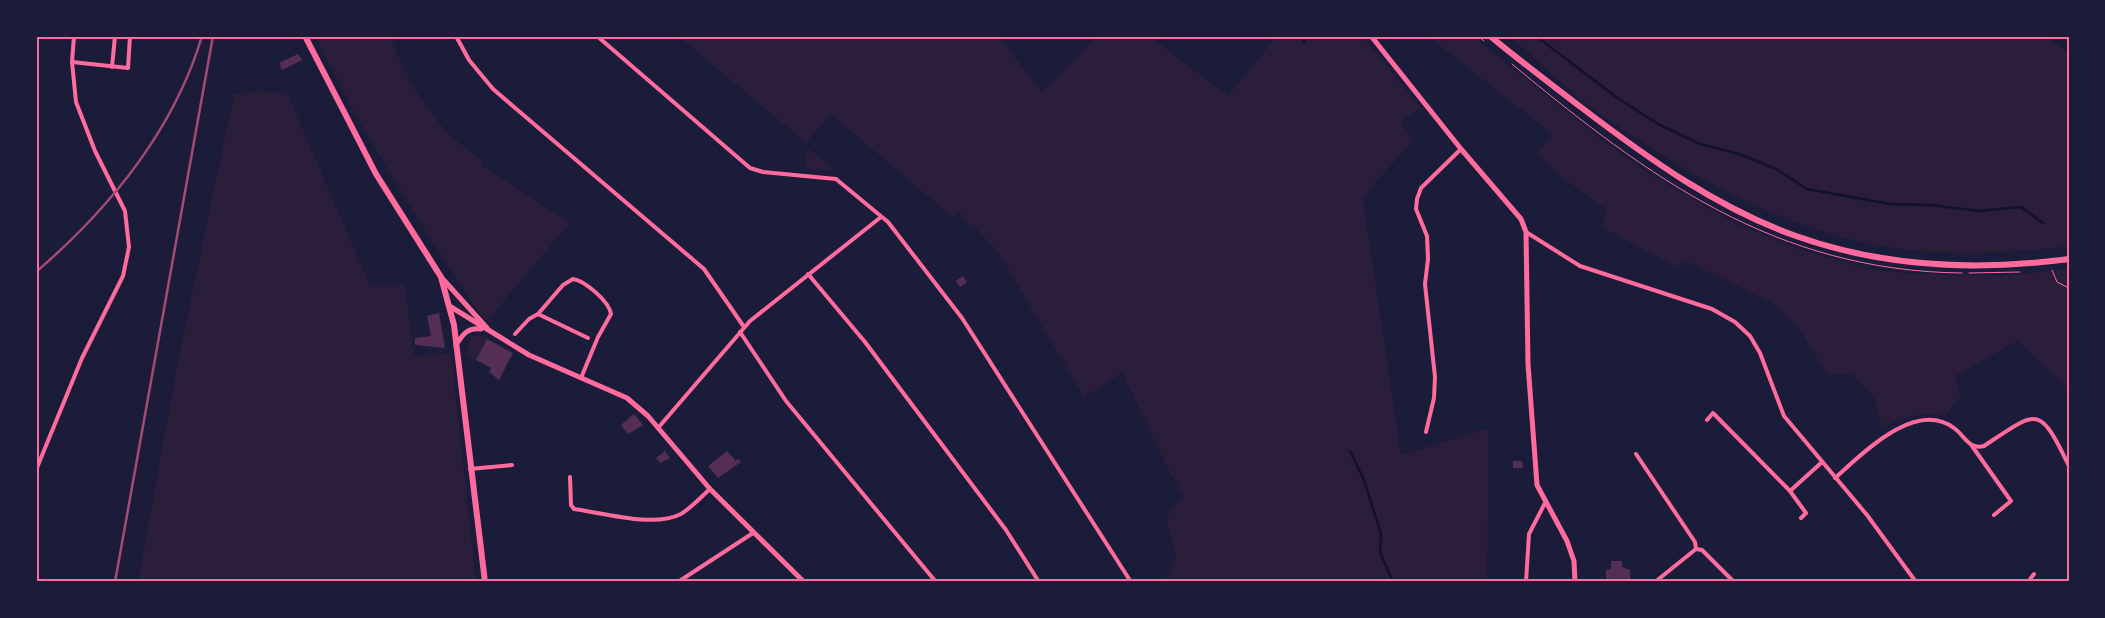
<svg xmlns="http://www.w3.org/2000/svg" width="2105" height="618" font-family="'Fira Sans',sans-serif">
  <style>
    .green { fill: #2a1e3b }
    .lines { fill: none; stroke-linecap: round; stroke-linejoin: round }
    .stream { stroke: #12122b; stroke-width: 2.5 }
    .building { fill: #542f53 }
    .path { stroke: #ff6b9d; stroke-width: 1 }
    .minor { stroke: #ff6b9d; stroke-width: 4 }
    .tertiary { stroke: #ff6b9d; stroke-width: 5 }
    .trunk { stroke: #ff6b9d; stroke-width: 6 }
    .rail { stroke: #a44b75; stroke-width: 2.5 }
    .neatline { fill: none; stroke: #ff6b9d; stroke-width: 2 }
  </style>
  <rect width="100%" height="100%" fill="#1b1b3a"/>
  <g class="green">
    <path d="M315,36h75c18,48 46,95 91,123l2,7 87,57 -80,94v6l-10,-9 -56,-85 -67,-111z"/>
    <polygon points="678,36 999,36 1042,93 1098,36 1159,36 1157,42 1228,96 1277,36 1362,36 1421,108 1401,121 1413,142 1375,182 1363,199 1401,455 1489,428 1487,582 1164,582 1176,556 1167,521 1171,508 1184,497 1171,475 1122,373 1084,397 998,252 975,227 972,229 959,212 952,217 831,114 806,143"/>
    <path d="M1428,36h45l125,101 50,36 87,50 61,25 72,21 37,4 98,3 66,-7v120l-51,-48 -63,35 6,19 -16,21c-25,-4 -42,0 -63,12l-7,-29 -24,-25h-24l-28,-46 -26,-25 -89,-43 -7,7 -76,-40 6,-17 -47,-34 -23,-23 16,-18z"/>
    <path d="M1510,36h534l25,17v193c-62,8 -131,11 -192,-1 -96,-17 -193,-72 -272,-128 -34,-23 -64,-54 -95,-81z"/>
    <polygon points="259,91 287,93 370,285 405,285 414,356 451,354 476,582 138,582 177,366 234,94"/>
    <polygon points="809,149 835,170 834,171 805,168 806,150"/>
    <polygon points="480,335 487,339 476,360 466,356 471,337"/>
  </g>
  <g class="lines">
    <g class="stream">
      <polyline points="1536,36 1616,97 1658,124 1700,144 1739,154 1776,169 1807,189 1890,204 1931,205 1979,211 2021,207 2043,223"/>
      <polyline points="1304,42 1304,36"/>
      <polyline points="1350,451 1364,480 1381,534 1380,552 1393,582"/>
    </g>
  </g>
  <g class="building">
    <polygon points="298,54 302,60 282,70 279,63"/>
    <polygon points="963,276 967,282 960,287 956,281"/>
    <polygon points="439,313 445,348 415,345 415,338 431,336 427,316"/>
    <polygon points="487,339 513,353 499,380 489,372 491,368 476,360"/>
    <polygon points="634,414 643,425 628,434 621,425"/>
    <polygon points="665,451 670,458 660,463 656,458"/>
    <polygon points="727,451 735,460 733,462 738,459 741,462 718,478 708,466"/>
    <polygon points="1513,461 1522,461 1523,468 1513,468"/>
    <polygon points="1611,561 1622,561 1622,567 1630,570 1630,582 1606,582 1606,570 1611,569"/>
  </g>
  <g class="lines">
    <g class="path">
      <polyline points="1478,36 1484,41"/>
      <path d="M1512,64c137,114 264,207 450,209"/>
      <polyline points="2052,270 2057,282 2069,288"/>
      <polyline points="1969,273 2020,272"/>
    </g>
    <g class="minor">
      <polyline points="456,36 469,60 493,89 704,269 744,327"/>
      <polyline points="597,36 750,168 763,172 836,179 888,222 962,318 1131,582"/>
      <polyline points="72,62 128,68 130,36"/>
      <polyline points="112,67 115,36"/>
      <polyline points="1526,232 1580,266 1712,309 1735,322 1750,336 1760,353 1784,416 1867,515 1916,582"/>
      <polyline points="808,274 865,342 1006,530 1039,582"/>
      <polyline points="538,314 588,338"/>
      <polyline points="740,332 786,401 936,582"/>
      <path d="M515,334l14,-15 9,-5 25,-29 10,-6c12,2 36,22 38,35l-13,23 -17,41"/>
      <polyline points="1707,420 1713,413 1790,491 1806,513 1801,518"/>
      <polyline points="658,428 750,321 881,217"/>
      <polyline points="1426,432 1434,398 1435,377 1425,284 1428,259 1427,236 1416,209 1417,199 1421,188 1461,149"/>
      <polyline points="1972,446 2011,501 1994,515"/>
      <polyline points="1636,454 1695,542 1696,549"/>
      <polyline points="470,469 512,465"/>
      <polyline points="36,470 82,358 123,276 129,247 125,211 95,151 76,102 72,62 74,36"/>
      <path d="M570,477l1,28 3,4c29,4 80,19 107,5 10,-6 20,-17 29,-25"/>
      <path d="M1835,478c27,-24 80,-79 119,-50 11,8 15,22 30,18 54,-36 55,-42 85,20"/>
      <polyline points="1790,491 1821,463"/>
      <polyline points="678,582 753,533"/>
      <polyline points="1526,582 1529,534 1545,503"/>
      <polyline points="1655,582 1696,549 1702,550 1734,582"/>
      <polyline points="2028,582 2034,574"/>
    </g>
    <g class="tertiary">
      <polyline points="1371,36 1461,149 1521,219 1526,232 1528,364 1537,485 1567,541 1574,561 1575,582"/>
      <polyline points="441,277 487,328"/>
      <polyline points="451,307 529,355 627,398 648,416 710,489 804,582"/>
      <path d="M456,345c7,-11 12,-18 25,-16"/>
    </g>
    <g class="trunk">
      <polyline points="305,36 376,174 441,277 454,325 485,582"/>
      <path d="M1490,36c30,25 61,48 92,72 67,51 135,100 214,128 87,31 182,35 273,23"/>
    </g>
    <g class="rail">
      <path d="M36,272c73,-63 138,-142 166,-236"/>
      <polyline points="115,582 213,36"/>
    </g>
  </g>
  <rect width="2105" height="618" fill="none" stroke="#1b1b3a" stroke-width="75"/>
  <rect x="38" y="38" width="2030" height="542" class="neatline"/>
</svg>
